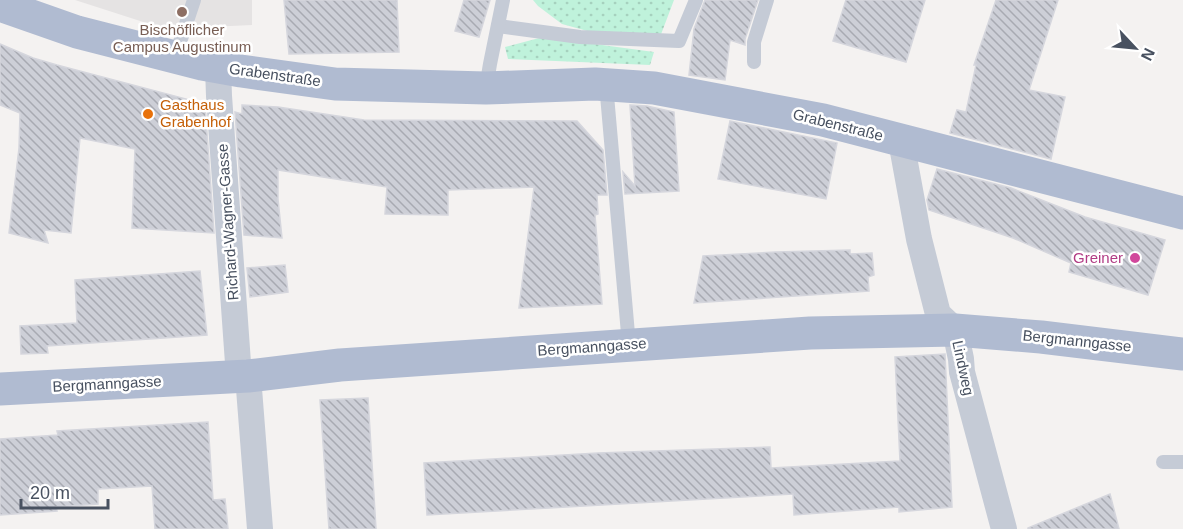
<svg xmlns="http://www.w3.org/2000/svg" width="1183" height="529" font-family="Arial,sans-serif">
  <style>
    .education { fill: #e5e3e3 }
    .grass { fill: url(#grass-dots) }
    .building { fill: url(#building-back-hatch); stroke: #d5d6dd; stroke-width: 1.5 }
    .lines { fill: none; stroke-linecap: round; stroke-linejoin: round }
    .service { stroke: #c5cbd6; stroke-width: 14 }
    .minor { stroke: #c5cbd6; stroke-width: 26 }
    .primary { stroke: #b0bbd1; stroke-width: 33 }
    .education-dot { fill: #8d6e63; stroke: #fff; stroke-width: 2 }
    .food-dot { fill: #e8710a; stroke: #fff; stroke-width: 2 }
    .hotel-dot { fill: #d1479c; stroke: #fff; stroke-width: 2 }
    .labels { text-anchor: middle; stroke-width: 5; stroke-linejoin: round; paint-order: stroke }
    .education-label { font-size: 15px; fill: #785e54; stroke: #fff }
    .street-label { font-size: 15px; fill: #485160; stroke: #fff }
    .food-label { font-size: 15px; fill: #c56008; stroke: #fff; text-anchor: start }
    .hotel-label { font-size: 15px; fill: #b23c85; stroke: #fff; text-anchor: end }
  </style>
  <defs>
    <pattern id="grass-dots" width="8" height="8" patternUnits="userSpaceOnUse" patternTransform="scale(1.5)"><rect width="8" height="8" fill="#bff2db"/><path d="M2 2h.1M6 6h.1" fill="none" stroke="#a6d1be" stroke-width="1.8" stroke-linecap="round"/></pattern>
    <pattern id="building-back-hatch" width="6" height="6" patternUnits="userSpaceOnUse" patternTransform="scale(1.5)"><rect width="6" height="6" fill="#cdcfd7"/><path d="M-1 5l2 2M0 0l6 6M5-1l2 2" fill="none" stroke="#a8aab2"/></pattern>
  </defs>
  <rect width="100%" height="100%" fill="#f4f2f1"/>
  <polygon class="education" points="75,0 252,0 252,25 165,29"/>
  <g class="grass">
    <polygon points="533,0 674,0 660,37 622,32 591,32 562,24 538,6"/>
    <polygon points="543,37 654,52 650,65 508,59 505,47"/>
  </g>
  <g class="building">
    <polygon points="284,0 397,0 399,52 289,54"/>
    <polygon points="464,0 490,0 479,37 455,31"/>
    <polygon points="705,0 758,0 745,39 745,45 730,40 725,80 689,75 694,29"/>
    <polygon points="846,0 925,0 906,62 833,41"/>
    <polygon points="996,0 1058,0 1029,90 1065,97 1051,159 950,133 957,110 966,112 976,65 974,65"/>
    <polygon points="0,44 33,58 57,65 205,104 214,233 132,228 135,149 80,138 71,233 44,230 48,243 9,233 19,148 20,113 0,105"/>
    <polygon points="242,105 278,107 364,120 577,121 603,150 607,195 597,195 598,214 595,215 602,304 519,308 534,187 448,190 448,215 385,214 387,187 278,170 278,199 282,238 244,235 235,112 242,114"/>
    <polygon points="630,105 647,106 674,112 679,191 625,194 623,172 635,186"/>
    <polygon points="730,121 837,143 826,199 718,179"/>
    <polygon points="937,169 1011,188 1085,217 1165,240 1148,295 1069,272 1071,263 1013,238 929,210 927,200"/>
    <polygon points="850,250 850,254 872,253 874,275 868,277 869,291 694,303 703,256 776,252"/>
    <polygon points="285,265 288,292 250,297 247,268"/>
    <polygon points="200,271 207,335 47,346 48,353 21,354 20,326 77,323 75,280"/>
    <polygon points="945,354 952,507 899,512 899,507 794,515 793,494 427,515 424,463 598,453 770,447 771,468 900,461 895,357"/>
    <polygon points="368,398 376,529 329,529 320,400"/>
    <polygon points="208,422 213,500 225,499 228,529 155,529 152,486 98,489 98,504 56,507 57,511 0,515 0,439 58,435 57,431"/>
    <polygon points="1110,494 1119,529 1028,529 1028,528"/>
  </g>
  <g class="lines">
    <g class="service">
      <polyline points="498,26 580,37 679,41 696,0"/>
      <polyline points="175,57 194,0"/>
      <polyline points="754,62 754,42 767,0"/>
      <polyline points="606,84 629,345"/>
      <polyline points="486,88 490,64 503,0"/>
      <polyline points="1163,462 1183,462"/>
    </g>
    <g class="minor">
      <polyline points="218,67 219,96 239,377"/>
      <polyline points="901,141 919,239 938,314 955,330 961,359 962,372 1004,529"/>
      <polyline points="248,376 260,529"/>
    </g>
    <g class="primary">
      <polyline points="0,5 77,32 202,64 241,71 335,84 486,88 595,84 654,88 823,120 1183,213"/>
      <polyline points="0,389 248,376 340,365 810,333 955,330 1041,337 1183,354"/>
    </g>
  </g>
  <circle class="education-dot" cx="182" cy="12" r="6"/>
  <circle class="food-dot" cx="148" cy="114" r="6"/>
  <circle class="hotel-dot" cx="1135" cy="258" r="6"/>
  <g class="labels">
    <g class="education-label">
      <text x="182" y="35">Bischöflicher<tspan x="182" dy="17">Campus Augustinum</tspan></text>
    </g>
    <g class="street-label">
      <text transform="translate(275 75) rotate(8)" y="5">Grabenstraße</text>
      <text transform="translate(838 125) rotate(14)" y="5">Grabenstraße</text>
      <text transform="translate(228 222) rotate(-94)" y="5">Richard-Wagner-Gasse</text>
      <text transform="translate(1077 341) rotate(6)" y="5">Bergmanngasse</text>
      <text transform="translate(592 347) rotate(-4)" y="5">Bergmanngasse</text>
      <text transform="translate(963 368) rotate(78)" y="5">Lindweg</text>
      <text transform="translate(107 384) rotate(-3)" y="5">Bergmanngasse</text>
    </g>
    <g class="food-label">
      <text x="160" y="110">Gasthaus<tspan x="160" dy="17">Grabenhof</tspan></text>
    </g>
    <g class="hotel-label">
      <text x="1123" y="263">Greiner</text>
    </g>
  </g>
  <g transform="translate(1135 48) rotate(116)" stroke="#ffffff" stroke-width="4.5" paint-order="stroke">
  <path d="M0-4.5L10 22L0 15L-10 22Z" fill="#485160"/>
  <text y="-9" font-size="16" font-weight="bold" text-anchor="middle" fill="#485160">N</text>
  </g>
  <path d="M21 499v9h87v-9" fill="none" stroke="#485160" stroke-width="3"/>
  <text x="30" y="499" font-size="18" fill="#485160" stroke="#ffffff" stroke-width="4.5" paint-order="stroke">20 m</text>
</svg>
